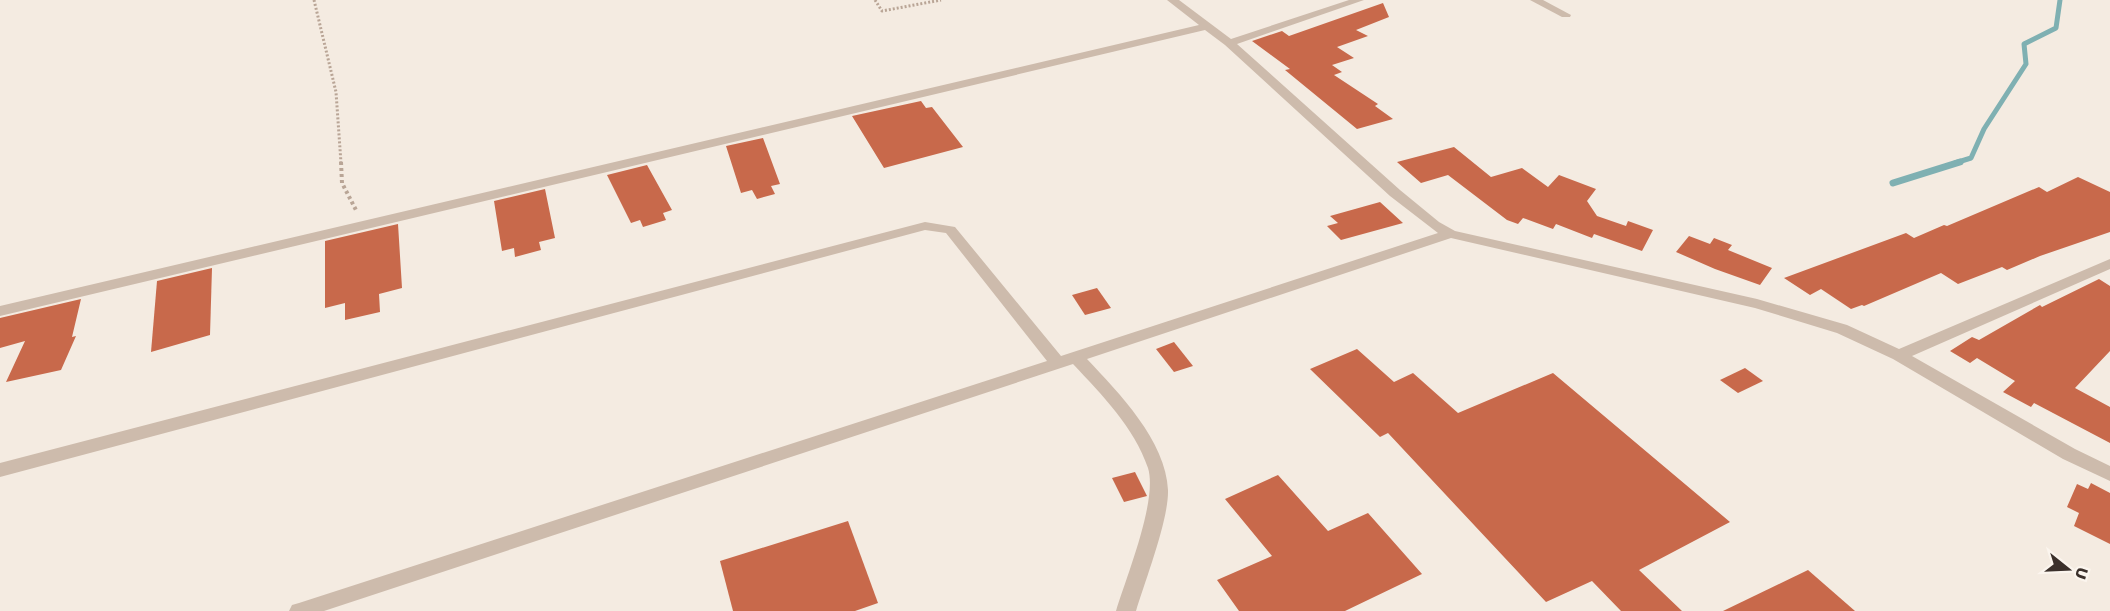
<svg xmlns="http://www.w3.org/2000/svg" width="2110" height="611" font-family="'Work Sans',sans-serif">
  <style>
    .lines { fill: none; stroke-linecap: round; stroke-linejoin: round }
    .stream-far1 { stroke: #7fb0b2; stroke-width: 5 }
    .stream { stroke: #7fb0b2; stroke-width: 7 }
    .building { fill: #c8694b }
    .path-far1 { stroke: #b9a596; stroke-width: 3; stroke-dasharray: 2 2; stroke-linecap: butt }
    .path { stroke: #b9a596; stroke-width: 4; stroke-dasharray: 3 3; stroke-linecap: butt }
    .minor { fill: #cdbbac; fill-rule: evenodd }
  </style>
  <rect width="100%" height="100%" fill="#f4ebe1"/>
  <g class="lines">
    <polyline class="stream-far1" points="1955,163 1971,158 1984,129 2026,64 2024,44 2056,28 2060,0"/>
    <polyline class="stream" points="1893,183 1960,162"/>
  </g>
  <g class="building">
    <polygon points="1383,3 1389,17 1356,30 1368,36 1337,47 1354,58 1332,65 1342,72 1334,75 1378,104 1375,106 1393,119 1357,129 1285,70 1290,69 1252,41 1282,31 1289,36"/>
    <polygon points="921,101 926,108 932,107 963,147 884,168 852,116"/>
    <polygon points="763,138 780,184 771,186 775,194 757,199 752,190 741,193 726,146"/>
    <polygon points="1454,147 1491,177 1522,168 1548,187 1559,175 1596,189 1587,201 1597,216 1626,226 1628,221 1653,230 1642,251 1594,234 1592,238 1556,224 1553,229 1523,218 1518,224 1507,220 1448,175 1421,183 1397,162"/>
    <polygon points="647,165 672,210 663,213 666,220 643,227 640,220 631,223 607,175"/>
    <polygon points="2078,177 2110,192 2110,232 2040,256 2007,270 2002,267 1958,284 1941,273 1864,306 1862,305 1851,309 1821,289 1810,295 1784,278 1906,233 1914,238 1944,225 1947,226 2039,187 2047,192"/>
    <polygon points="545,189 555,238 539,242 541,250 515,257 514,248 502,251 494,201"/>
    <polygon points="1380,202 1403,223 1341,240 1327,226 1338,223 1330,216"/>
    <polygon points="398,224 402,288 379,294 380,312 345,320 345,303 325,308 325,241"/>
    <polygon points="1689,236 1710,244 1714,238 1732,245 1728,250 1772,268 1760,285 1715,269 1676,252"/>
    <polygon points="212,268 210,335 151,352 157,281"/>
    <polygon points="2099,279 2110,286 2110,351 2075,388 2110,407 2110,443 2034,403 2031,407 2003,392 2015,381 1977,358 1970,363 1950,351 1972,337 1979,340 2040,305 2042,307"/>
    <polygon points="1097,288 1111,308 1085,315 1072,295"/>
    <polygon points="81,299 72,337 76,336 61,370 6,382 25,341 0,348 0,318"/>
    <polygon points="1174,342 1193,366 1174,372 1156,349"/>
    <polygon points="1357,349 1394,382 1413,373 1458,413 1553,373 1730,522 1639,570 1682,611 1621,611 1592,581 1546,602 1388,433 1380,437 1310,369"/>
    <polygon points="1745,368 1763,381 1738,393 1720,380"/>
    <polygon points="1135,472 1147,496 1124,502 1112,478"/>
    <polygon points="1278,475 1328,531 1368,513 1422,574 1345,611 1239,611 1217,580 1272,556 1225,499"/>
    <polygon points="2091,483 2110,493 2110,544 2074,526 2079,513 2067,507 2077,484 2088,489"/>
    <polygon points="848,521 878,603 855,611 733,611 720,561"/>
    <polygon points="1808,570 1855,611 1723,611"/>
  </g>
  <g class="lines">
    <g class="path-far1">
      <polyline points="314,0 336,92 341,163"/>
      <polyline points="875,0 882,11 941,0"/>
    </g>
    <polyline class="path" points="341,162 342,183 357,212"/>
    <g class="minor">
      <path d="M1167,0h12l52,39 118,-39h15l-127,44 163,146 39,32 16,9 302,68 90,26 52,24 211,-90v10l-198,87 163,93 35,17v15l-47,-22 -170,-100 -56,-26 -82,-25 -304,-70 -364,121c32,34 79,82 81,131 1,29 -23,91 -32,121h-20c10,-33 42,-111 32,-143 -14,-41 -46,-73 -75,-104l-749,247h-35l3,-6 7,-2 748,-242 -101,-128 -21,-3 -925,247v-14l925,-241 30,5 106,129 377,-123 -48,-37 -165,-151 -20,-15 -1205,286v-10l1199,-281z"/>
      <polygon points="1530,0 1543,0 1571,15 1570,17 1562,17"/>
    </g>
  </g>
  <g transform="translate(2068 569) rotate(108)" stroke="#fbf5ee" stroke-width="4.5" paint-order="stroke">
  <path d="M0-4.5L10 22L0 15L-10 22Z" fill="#3b302b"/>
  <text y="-9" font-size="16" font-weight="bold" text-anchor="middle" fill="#3b302b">U</text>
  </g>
</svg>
